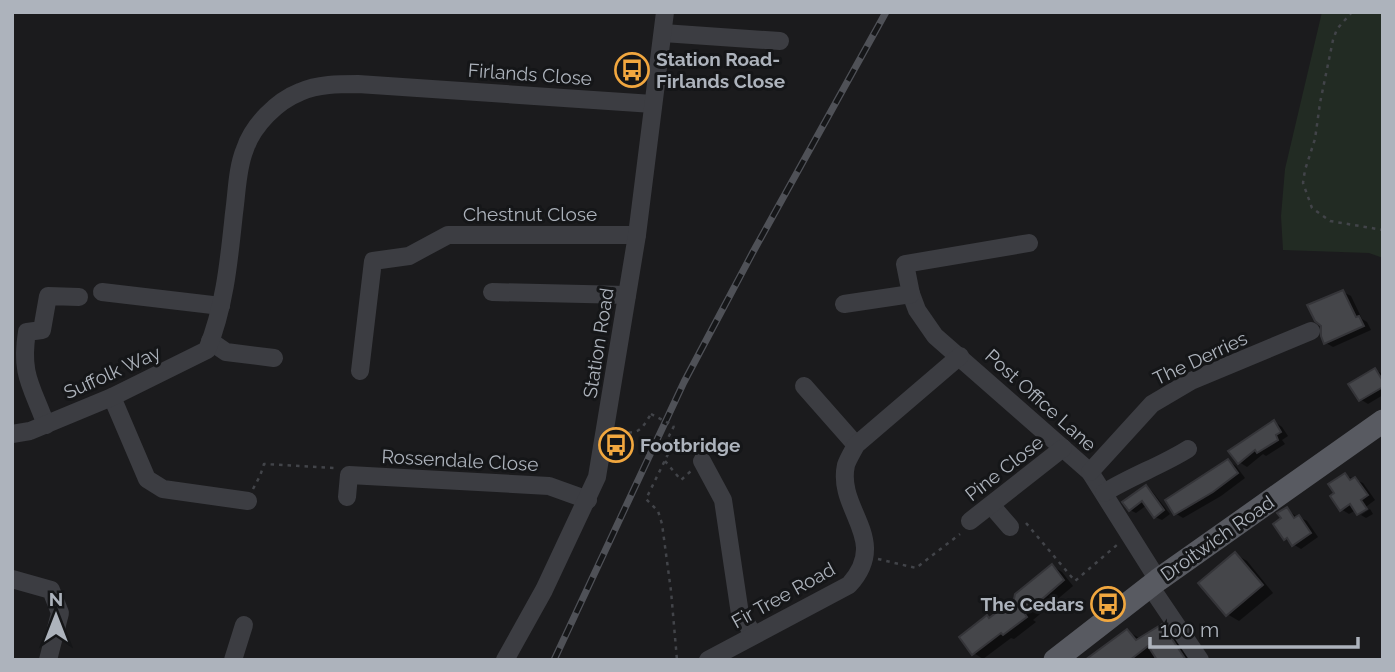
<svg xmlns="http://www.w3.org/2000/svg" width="1395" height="672" font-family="Raleway,sans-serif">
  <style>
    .green { fill: #222b23 }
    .shadow { fill: #0007 }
    .building { fill: #45464a; stroke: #353539; stroke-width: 2 }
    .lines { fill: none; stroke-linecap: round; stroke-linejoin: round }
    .path { stroke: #424449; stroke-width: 2.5; stroke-dasharray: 3.5 5; stroke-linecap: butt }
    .minor { stroke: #3c3d42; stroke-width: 18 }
    .major { stroke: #585a61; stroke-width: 23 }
    .rail-casing { stroke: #4f5157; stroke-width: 7 }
    .rail { stroke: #151618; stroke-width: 4.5; stroke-dasharray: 13; stroke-linecap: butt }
    .path-bridge { stroke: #424449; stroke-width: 2.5; stroke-dasharray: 3.5 5; stroke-linecap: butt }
    .labels { text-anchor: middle; stroke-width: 6; stroke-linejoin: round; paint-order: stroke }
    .poi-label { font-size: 19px; font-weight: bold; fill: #adb3bc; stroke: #151618; text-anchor: start }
    .street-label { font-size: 19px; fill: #adb3bc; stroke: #151618 }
  </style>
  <rect width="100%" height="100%" fill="#1b1b1d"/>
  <polygon class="green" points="1322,12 1383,12 1383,258 1369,253 1283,250 1281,216 1285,169"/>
  <g class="shadow">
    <polygon points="1343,292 1351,296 1362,319 1367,322 1371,330 1333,347 1326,343 1323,325"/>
    <polygon points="1375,370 1383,374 1383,395 1368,404 1360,399"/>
    <polygon points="1275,422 1282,427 1288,436 1282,440 1285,444 1266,456 1263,454 1247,467 1239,462"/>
    <polygon points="1228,461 1236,466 1245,478 1221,496 1183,518 1175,513"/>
    <polygon points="1345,475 1363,483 1375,500 1359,512 1359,514 1356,510 1349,514 1341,509"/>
    <polygon points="1146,487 1152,491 1170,514 1162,520 1155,517 1147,505 1136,513 1130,510"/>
    <polygon points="1287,509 1298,518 1299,517 1307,521 1318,537 1301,549 1285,539 1284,519"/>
    <polygon points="1370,509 1373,514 1366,518 1361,515"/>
    <polygon points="1235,554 1247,561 1273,593 1239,621 1227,614"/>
    <polygon points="1052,566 1062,572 1073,586 1033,620 1036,622 1014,639 1011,638 983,659 974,653 991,619"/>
    <polygon points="1162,626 1175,633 1193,660 1159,660 1156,656 1152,660 1088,660 1127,631 1141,639"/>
  </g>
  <g class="building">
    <polygon points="1343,290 1356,317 1359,316 1364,326 1324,344 1321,336 1321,326 1315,321 1307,305"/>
    <polygon points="1375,368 1383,381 1383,387 1359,401 1348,384"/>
    <polygon points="1274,420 1281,432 1276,435 1278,440 1257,453 1255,450 1238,464 1228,451"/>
    <polygon points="1228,459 1238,473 1213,492 1174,515 1165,500"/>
    <polygon points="1345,473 1350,480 1355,477 1368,495 1361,500 1367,509 1357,515 1350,504 1340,511 1330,496 1334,493 1328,484"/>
    <polygon points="1146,485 1164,510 1154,518 1142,501 1129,511 1122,502"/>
    <polygon points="1287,507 1294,518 1299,515 1311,533 1292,546 1287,538 1284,540 1273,524 1281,518 1277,513"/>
    <polygon points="1235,552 1263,585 1226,616 1198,583"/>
    <polygon points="1052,564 1064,580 1025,614 1027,617 1003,635 1001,633 972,655 959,637 987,615 989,618 1014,599 1015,594"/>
    <polygon points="1162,624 1186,660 1157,660 1148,646 1130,660 1085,660 1127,629 1136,640"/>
  </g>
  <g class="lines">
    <g class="path">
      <polyline points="1352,12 1337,29 1333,40 1320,103 1315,139 1305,170 1303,183 1312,208 1330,221 1383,230"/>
      <polyline points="674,426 665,444 671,448 646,499 658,511 662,524 671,591 677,660"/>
      <path d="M620,432c20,2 21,-2 31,-18"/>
      <polyline points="665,461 681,480 691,471"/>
      <polyline points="253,489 260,476 264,464 334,468"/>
      <polyline points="1026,523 1075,581 1118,544"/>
      <polyline points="878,559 916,568 960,534"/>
    </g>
    <g class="minor">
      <polyline points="663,33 780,41"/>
      <polyline points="102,292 221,306"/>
      <polyline points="492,292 627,295"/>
      <polyline points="911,294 917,310 935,336 1090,472 1158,580"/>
      <polyline points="844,304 911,294 905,264 1029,243"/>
      <polyline points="210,341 226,352 274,358"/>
      <polyline points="360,371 373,261 409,256 448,235 637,235"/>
      <polyline points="804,386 856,445"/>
      <polyline points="112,397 147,479 163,489 248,501"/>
      <path d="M46,425c-14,-39 -26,-50 -19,-93l15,-2 6,-34 31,1"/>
      <path d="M12,434l18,-3 82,-34 95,-47c18,-44 22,-90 27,-137 3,-21 3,-45 11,-64 8,-24 32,-48 55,-57 18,-8 39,-8 58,-8l295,20"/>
      <polyline points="702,461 723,500 740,614 754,635"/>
      <polyline points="1090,472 1152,404 1191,381 1311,331"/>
      <path d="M1104,493c27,-17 57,-27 84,-44"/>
      <polyline points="347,497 349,475 549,486 588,500"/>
      <polyline points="991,505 1010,527"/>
      <polyline points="970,521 1063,448"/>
      <polyline points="12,579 51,590 60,613 48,660"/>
      <polyline points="1150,586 1200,660"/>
      <polyline points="233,660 244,625"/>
      <polyline points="505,660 544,590 597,477 637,235 665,12"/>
      <path d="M708,660l141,-75c42,-46 -13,-75 -3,-120 2,-6 7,-14 10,-20l104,-89"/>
    </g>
    <polyline class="major" points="1055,660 1158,580 1383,421"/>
    <g class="rail-casing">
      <polyline id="rail" points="554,660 684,382 753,252 886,12"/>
    </g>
    <use href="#rail" class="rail"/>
    <polyline class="path-bridge" points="651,414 674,426"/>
  </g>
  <defs>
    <g id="bus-ring" transform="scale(1.75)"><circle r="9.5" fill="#151618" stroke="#f1a73f" stroke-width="1.5"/><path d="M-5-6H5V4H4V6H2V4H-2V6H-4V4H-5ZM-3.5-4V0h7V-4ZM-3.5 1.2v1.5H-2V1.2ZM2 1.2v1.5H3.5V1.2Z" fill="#f1a73f"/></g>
  </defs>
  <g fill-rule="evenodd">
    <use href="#bus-ring" x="632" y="70"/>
    <use href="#bus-ring" x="616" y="445"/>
    <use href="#bus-ring" x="1108" y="604"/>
  </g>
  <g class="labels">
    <g class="poi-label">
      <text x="656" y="66">Station Road-<tspan x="656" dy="22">Firlands Close</tspan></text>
      <text x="640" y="452">Footbridge</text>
      <text x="1084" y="611" text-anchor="end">The Cedars</text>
    </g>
    <g class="street-label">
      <text transform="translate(530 74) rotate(4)" y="7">Firlands Close</text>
      <text x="530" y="221">Chestnut Close</text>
      <text transform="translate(598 343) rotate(-81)" y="7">Station Road</text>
      <text transform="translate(1200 358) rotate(-25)" y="7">The Derries</text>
      <text transform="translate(112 372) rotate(-24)" y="7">Suffolk Way</text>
      <text transform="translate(1041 400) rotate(42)" y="7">Post Office Lane</text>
      <text transform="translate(460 460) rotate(3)" y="7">Rossendale Close</text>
      <text transform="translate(1004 468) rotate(-38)" y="7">Pine Close</text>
      <text transform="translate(1217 538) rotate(-35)" y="7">Droitwich Road</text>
      <text transform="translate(783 595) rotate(-29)" y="7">Fir Tree Road</text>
    </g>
  </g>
  <rect width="1395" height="672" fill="none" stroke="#adb3bc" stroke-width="28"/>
  <g transform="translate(56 616)" stroke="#151618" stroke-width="5" paint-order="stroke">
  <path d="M0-5L12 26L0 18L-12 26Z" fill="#adb3bc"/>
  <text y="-10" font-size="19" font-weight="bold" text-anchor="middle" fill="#adb3bc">N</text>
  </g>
  <path d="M1150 637v10h208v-10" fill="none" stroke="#adb3bc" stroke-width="3.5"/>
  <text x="1160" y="637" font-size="21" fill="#adb3bc" stroke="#151618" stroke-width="5" paint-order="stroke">100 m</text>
</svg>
